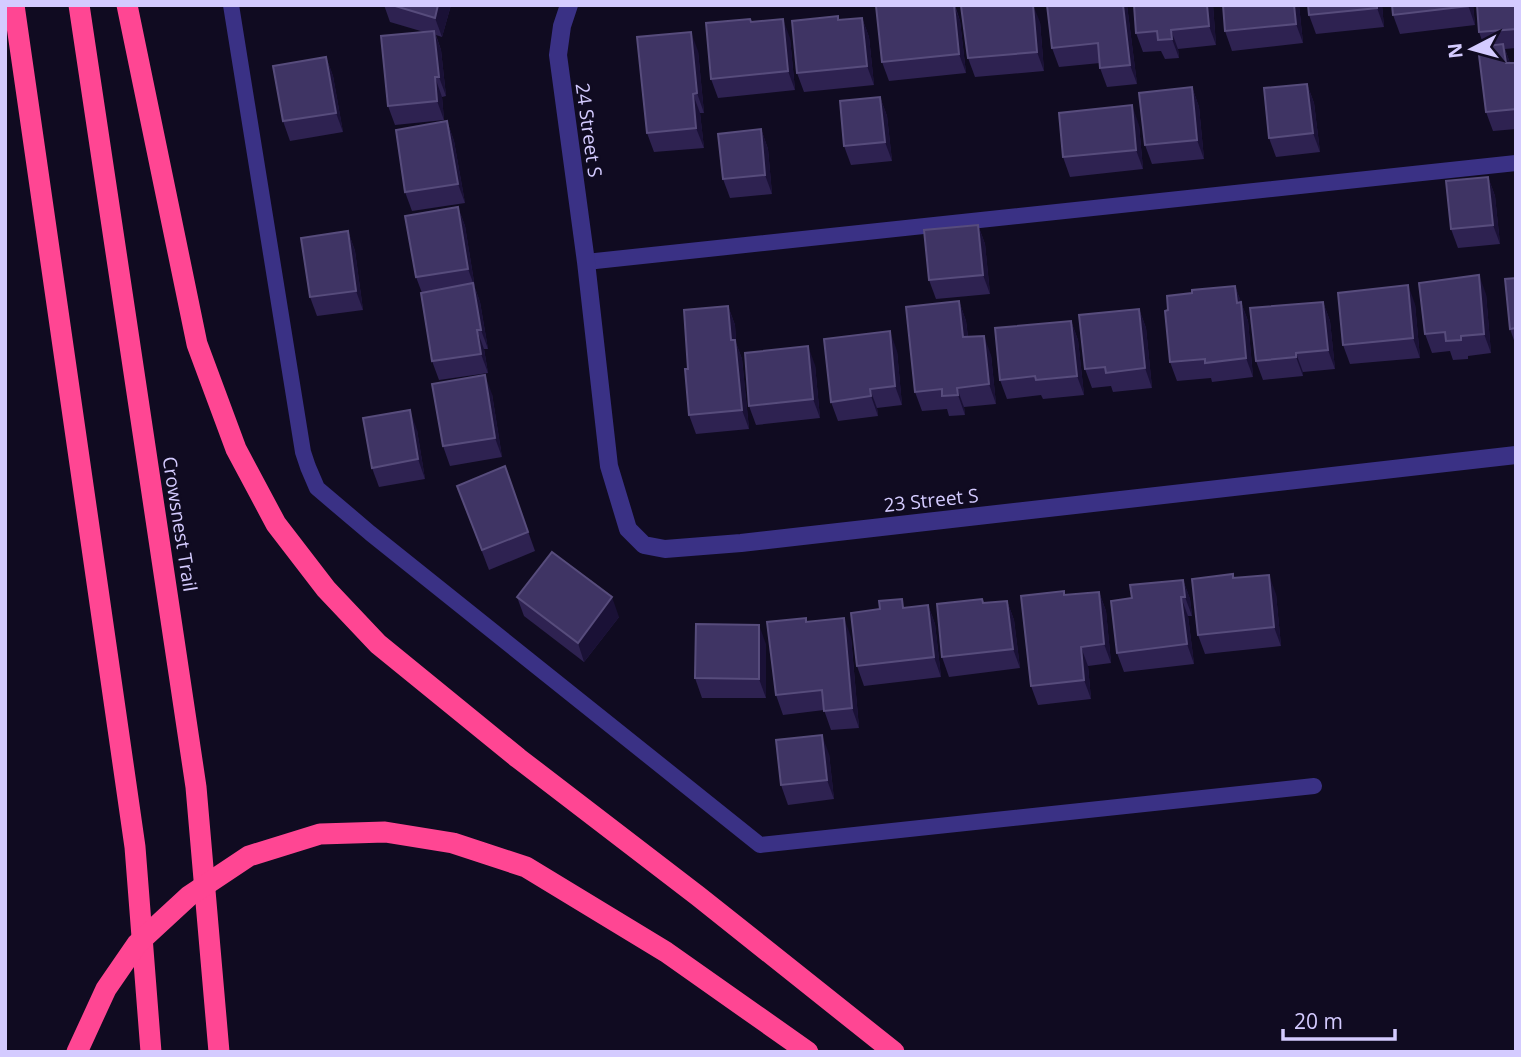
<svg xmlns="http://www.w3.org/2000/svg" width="1521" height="1057" font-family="'Open Sans',sans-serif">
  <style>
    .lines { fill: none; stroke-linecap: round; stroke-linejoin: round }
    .lane { stroke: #3a3185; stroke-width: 16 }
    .street { stroke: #3a3185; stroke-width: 18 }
    .highway { stroke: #ff4693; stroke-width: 21 }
    .wall { fill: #2e2251 }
    .shaded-wall { fill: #1a1136 }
    .building { fill: #3f3464; stroke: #574c7c; stroke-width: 2 }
    .labels { text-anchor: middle; stroke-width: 5; stroke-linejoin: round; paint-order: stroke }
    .street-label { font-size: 19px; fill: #d4cbff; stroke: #100b21 }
  </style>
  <rect width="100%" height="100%" fill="#100b21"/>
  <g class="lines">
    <g class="lane">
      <polyline points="231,5 303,452 308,467 317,488 370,533 760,845 1314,786"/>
      <polyline points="586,262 1516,163"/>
    </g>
    <polyline class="street" points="569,5 562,26 558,55 586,262 609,466 628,529 644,545 665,549 741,543 1516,455"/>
    <g class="highway">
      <polyline points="14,5 135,847 151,1052"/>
      <polyline points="79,5 196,787 219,1052"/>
      <polyline points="127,5 197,344 236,449 276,524 326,589 378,644 518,758 698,896 894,1052"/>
      <polyline points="77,1052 106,989 137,944 189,896 249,856 320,834 385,832 453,843 526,867 666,952 808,1052"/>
    </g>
  </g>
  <g class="wall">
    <polygon points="384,5 451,5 442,37 436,35 441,50 446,96 442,97 444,120 395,125 388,106 424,32 390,22"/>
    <polygon points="885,5 955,5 960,21 966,73 889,81 882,62"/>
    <polygon points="1047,5 1127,5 1137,84 1107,87 1100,68 1100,63 1059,67 1052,48"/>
    <polygon points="1134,5 1213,5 1216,45 1178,49 1179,58 1165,59 1161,51 1143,52 1136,33"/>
    <polygon points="1299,5 1303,43 1232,51 1225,31"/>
    <polygon points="1308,5 1382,5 1384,27 1316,34 1309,15"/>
    <polygon points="1392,5 1473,5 1475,25 1400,34 1393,15"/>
    <polygon points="1516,5 1516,48 1505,49 1510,63 1516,63 1516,129 1493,131 1486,112 1484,46 1479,32"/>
    <polygon points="838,16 839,20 862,18 869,37 874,85 804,92 797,73"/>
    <polygon points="750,19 751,22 790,38 795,90 718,98 711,79"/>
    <polygon points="1040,22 1044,71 975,77 968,58"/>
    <polygon points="698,51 704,113 700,113 704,148 654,152 647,133"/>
    <polygon points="326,57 333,76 343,132 290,141 283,121"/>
    <polygon points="1307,84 1314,103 1320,152 1276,157 1269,138"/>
    <polygon points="1192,87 1199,107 1204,159 1152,164 1145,145"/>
    <polygon points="880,97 887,116 892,161 851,165 844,146"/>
    <polygon points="447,121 454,141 465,203 412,211 405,192"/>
    <polygon points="1139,125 1143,169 1070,177 1063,157"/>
    <polygon points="761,129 768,149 772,194 730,198 723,179"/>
    <polygon points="1488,177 1495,196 1500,244 1458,248 1451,229"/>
    <polygon points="458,207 465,226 475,288 480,302 488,349 484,349 488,373 439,380 432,361 422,293 416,277"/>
    <polygon points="978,225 985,244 990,294 936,299 929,280"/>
    <polygon points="348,231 355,251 363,310 317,316 310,297"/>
    <polygon points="1516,278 1516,346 1510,329"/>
    <polygon points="1235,286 1248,321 1253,377 1212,382 1211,378 1177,381 1170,362 1168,310 1192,293"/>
    <polygon points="1486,294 1491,353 1468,356 1468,359 1453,360 1450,351 1432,353 1425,334"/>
    <polygon points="959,301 966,321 968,337 991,355 996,404 964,407 965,415 949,416 947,409 922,411 915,392"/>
    <polygon points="1323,302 1330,321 1335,369 1303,372 1303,376 1263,380 1256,361"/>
    <polygon points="1415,304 1420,358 1350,364 1343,345"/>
    <polygon points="728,306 735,325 736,343 742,359 749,429 696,434 689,415 688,369"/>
    <polygon points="1139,309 1146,328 1152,388 1113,392 1111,386 1092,388 1085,369"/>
    <polygon points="1071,321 1078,340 1084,395 1043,399 1041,395 1007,399 1000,380"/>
    <polygon points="897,351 902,405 877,408 878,416 838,421 831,402"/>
    <polygon points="815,365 820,418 756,425 749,406"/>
    <polygon points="492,394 502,457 450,466 443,446"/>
    <polygon points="417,430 425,479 379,487 372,468"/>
    <polygon points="505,466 535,551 489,570 457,486"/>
    <polygon points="1233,574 1235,578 1276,594 1281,646 1205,654 1198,635"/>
    <polygon points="1183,580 1190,599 1192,616 1188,616 1194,664 1124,672 1117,653 1132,598"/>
    <polygon points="1099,592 1106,611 1111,663 1088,666 1091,699 1038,705 1031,686 1065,595"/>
    <polygon points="517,597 619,617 584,662 524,616"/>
    <polygon points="1007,601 1014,620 1020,668 949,677 942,657 984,603"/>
    <polygon points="928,605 935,624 941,677 864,686 857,666 905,608"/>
    <polygon points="806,618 807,622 851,637 859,728 831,730 824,710 783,715 776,695"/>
    <polygon points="766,644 766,698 702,698 695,678"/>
    <polygon points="829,754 834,799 788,805 781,785"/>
  </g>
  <g class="shaded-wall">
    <polygon points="438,5 451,5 442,37 435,18"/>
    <polygon points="954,5 960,21 966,73 959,54"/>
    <polygon points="1033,5 1040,22 1044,71 1037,52"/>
    <polygon points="1123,5 1127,5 1137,84 1130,65"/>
    <polygon points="1207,5 1213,5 1216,45 1209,26"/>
    <polygon points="1294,5 1299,5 1303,43 1296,24"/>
    <polygon points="1377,5 1382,5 1384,27 1377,8"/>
    <polygon points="1468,5 1473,5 1475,25"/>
    <polygon points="862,18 869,37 874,85 867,66"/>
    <polygon points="783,19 790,38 795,90 788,71"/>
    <polygon points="1171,30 1178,49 1179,58 1172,39"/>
    <polygon points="434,31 441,50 446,96 439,77"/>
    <polygon points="691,32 698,51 704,113 697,93"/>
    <polygon points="1503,44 1510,63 1506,63"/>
    <polygon points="326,57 333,76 343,132 336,113"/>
    <polygon points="435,77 442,97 444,120 437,101"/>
    <polygon points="1307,84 1314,103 1320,152 1313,133"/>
    <polygon points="1192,87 1199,107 1204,159 1197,140"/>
    <polygon points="693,94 700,113 704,148 696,128"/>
    <polygon points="880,97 887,116 892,161 885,142"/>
    <polygon points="1132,105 1139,125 1143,169 1136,150"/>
    <polygon points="447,121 454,141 465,203 458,184"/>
    <polygon points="761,129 768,149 772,194 765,175"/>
    <polygon points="1488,177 1495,196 1500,244 1493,225"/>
    <polygon points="458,207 465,226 475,288 468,269"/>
    <polygon points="978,225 985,244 990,294 983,275"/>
    <polygon points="348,231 355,251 363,310 356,291"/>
    <polygon points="1479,275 1486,294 1491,353 1484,334"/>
    <polygon points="473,283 480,302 488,349 481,330"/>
    <polygon points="1408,285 1415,304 1420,358 1413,338"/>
    <polygon points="1235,286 1248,321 1253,377 1246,358"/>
    <polygon points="959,301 966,321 970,356 963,337"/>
    <polygon points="1323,302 1330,321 1335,369 1328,350"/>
    <polygon points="728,306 735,325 736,343 742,359 749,429 742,410 731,340"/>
    <polygon points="1139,309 1146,328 1152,388 1145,368"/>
    <polygon points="1071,321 1078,340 1084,395 1077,376"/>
    <polygon points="477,330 484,349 488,373 481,354"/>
    <polygon points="890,331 897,351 902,405 895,386"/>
    <polygon points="984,336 991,355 996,404 989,384"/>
    <polygon points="808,346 815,365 820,418 813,399"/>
    <polygon points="1296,353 1303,372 1303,376 1296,357"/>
    <polygon points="485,375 492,394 502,457 495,438"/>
    <polygon points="957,388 964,407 965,415 958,395"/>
    <polygon points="870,389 877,408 878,416 871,396"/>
    <polygon points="410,410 417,430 425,479 418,459"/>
    <polygon points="1269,575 1276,594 1281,646 1274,627"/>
    <polygon points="1183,580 1190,599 1192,616 1185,597"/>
    <polygon points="1099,592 1106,611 1111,663 1104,644"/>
    <polygon points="612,597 619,617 584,662 578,643"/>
    <polygon points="1181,597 1188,616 1194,664 1187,644"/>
    <polygon points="1007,601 1014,620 1020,668 1013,649"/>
    <polygon points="928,605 935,624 941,677 934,657"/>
    <polygon points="844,618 851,637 859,728 852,708"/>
    <polygon points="759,625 766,644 766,698 759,679"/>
    <polygon points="1081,647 1088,666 1091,699 1084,680"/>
    <polygon points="822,735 829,754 834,799 827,780"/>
  </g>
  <g class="building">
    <polygon points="392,5 438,5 435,18"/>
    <polygon points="885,5 954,5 959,54 882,62 876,6"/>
    <polygon points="970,5 1033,5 1037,52 968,58 961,6"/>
    <polygon points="1047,5 1123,5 1130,65 1100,68 1098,43 1052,48"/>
    <polygon points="1134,5 1207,5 1209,26 1171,30 1172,39 1158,40 1157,31 1136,33"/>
    <polygon points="1223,5 1294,5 1296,24 1225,31"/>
    <polygon points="1308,5 1377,5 1377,8 1309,15"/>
    <polygon points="1392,5 1468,5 1468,6 1393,15"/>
    <polygon points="1477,5 1516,5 1516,29 1479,32"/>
    <polygon points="838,16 838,20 862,18 867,66 797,73 792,21"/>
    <polygon points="750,19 751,22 783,19 788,71 711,79 706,23"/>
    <polygon points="434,31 439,77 435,77 437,101 388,106 381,36"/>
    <polygon points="691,32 697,93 693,94 696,128 647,133 637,37"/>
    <polygon points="1503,44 1506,63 1516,63 1516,109 1486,112 1478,47"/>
    <polygon points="326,57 336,113 283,121 273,66"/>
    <polygon points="1307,84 1313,133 1269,138 1264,88"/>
    <polygon points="1192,87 1197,140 1145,145 1139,93"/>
    <polygon points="880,97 885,142 844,146 840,101"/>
    <polygon points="1132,105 1136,150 1063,157 1059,113"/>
    <polygon points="447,121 458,184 405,192 396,130"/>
    <polygon points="761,129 765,175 723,179 718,134"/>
    <polygon points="1488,177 1493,225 1451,229 1446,181"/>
    <polygon points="458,207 468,269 416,277 405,216"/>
    <polygon points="978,225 983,275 929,280 924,230"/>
    <polygon points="348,231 356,291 310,297 301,238"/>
    <polygon points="1479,275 1484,334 1461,336 1461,340 1446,341 1445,332 1425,334 1419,283"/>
    <polygon points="1516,278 1516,328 1510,329 1505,279"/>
    <polygon points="473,283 481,330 477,330 481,354 432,361 421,293"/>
    <polygon points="1408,285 1413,338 1343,345 1338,293"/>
    <polygon points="1235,286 1237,303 1241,302 1246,358 1205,363 1205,359 1170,362 1165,311 1168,310 1167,296 1192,293 1192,290"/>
    <polygon points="959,301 963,337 984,336 989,384 957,388 958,395 942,396 942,389 915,392 906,307"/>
    <polygon points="1323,302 1328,350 1296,353 1296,357 1256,361 1250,308"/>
    <polygon points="728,306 731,340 735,340 742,410 689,415 685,369 688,369 684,310"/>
    <polygon points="1139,309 1145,368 1106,373 1105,367 1085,369 1079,315"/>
    <polygon points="1071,321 1077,376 1036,380 1035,376 1000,380 995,328"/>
    <polygon points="890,331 895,386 870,389 871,396 831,402 824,339"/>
    <polygon points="808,346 813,399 749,406 745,353"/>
    <polygon points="485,375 495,438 443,446 432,384"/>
    <polygon points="410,410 418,459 372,468 363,418"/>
    <polygon points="505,466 528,532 482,550 457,486"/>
    <polygon points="552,552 612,597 578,643 517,597"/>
    <polygon points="1233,574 1233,578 1269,575 1274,627 1198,635 1192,579"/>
    <polygon points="1183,580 1185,597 1181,597 1187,644 1117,653 1111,601 1132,598 1130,585"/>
    <polygon points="1064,591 1064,595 1099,592 1104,644 1081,647 1084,680 1031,686 1021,596"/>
    <polygon points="902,599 903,608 928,605 934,657 857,666 851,613 880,609 879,601"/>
    <polygon points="982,599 983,603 1007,601 1013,649 942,657 937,604"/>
    <polygon points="806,618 806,622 844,618 852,708 824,711 822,690 776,695 767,622"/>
    <polygon points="696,624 759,625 759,679 695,678"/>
    <polygon points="822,735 827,780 781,785 776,740"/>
  </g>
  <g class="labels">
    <g class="street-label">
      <text transform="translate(589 130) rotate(82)" y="7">24 Street S</text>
      <text transform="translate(931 500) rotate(-6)" y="7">23 Street S</text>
      <text transform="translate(180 524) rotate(81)" y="7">Crowsnest Trail</text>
    </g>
  </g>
  <rect width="1521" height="1057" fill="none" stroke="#d4cbff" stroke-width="14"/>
  <g transform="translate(1472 49) rotate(264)" stroke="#100b21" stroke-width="5" paint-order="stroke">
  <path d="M0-5L12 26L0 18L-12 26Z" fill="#d4cbff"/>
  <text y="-10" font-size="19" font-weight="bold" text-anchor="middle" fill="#d4cbff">N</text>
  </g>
  <path d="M1283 1029v10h112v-10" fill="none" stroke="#d4cbff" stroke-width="3.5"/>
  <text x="1294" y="1029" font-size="21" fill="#d4cbff" stroke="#100b21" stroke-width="5" paint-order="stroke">20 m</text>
</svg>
